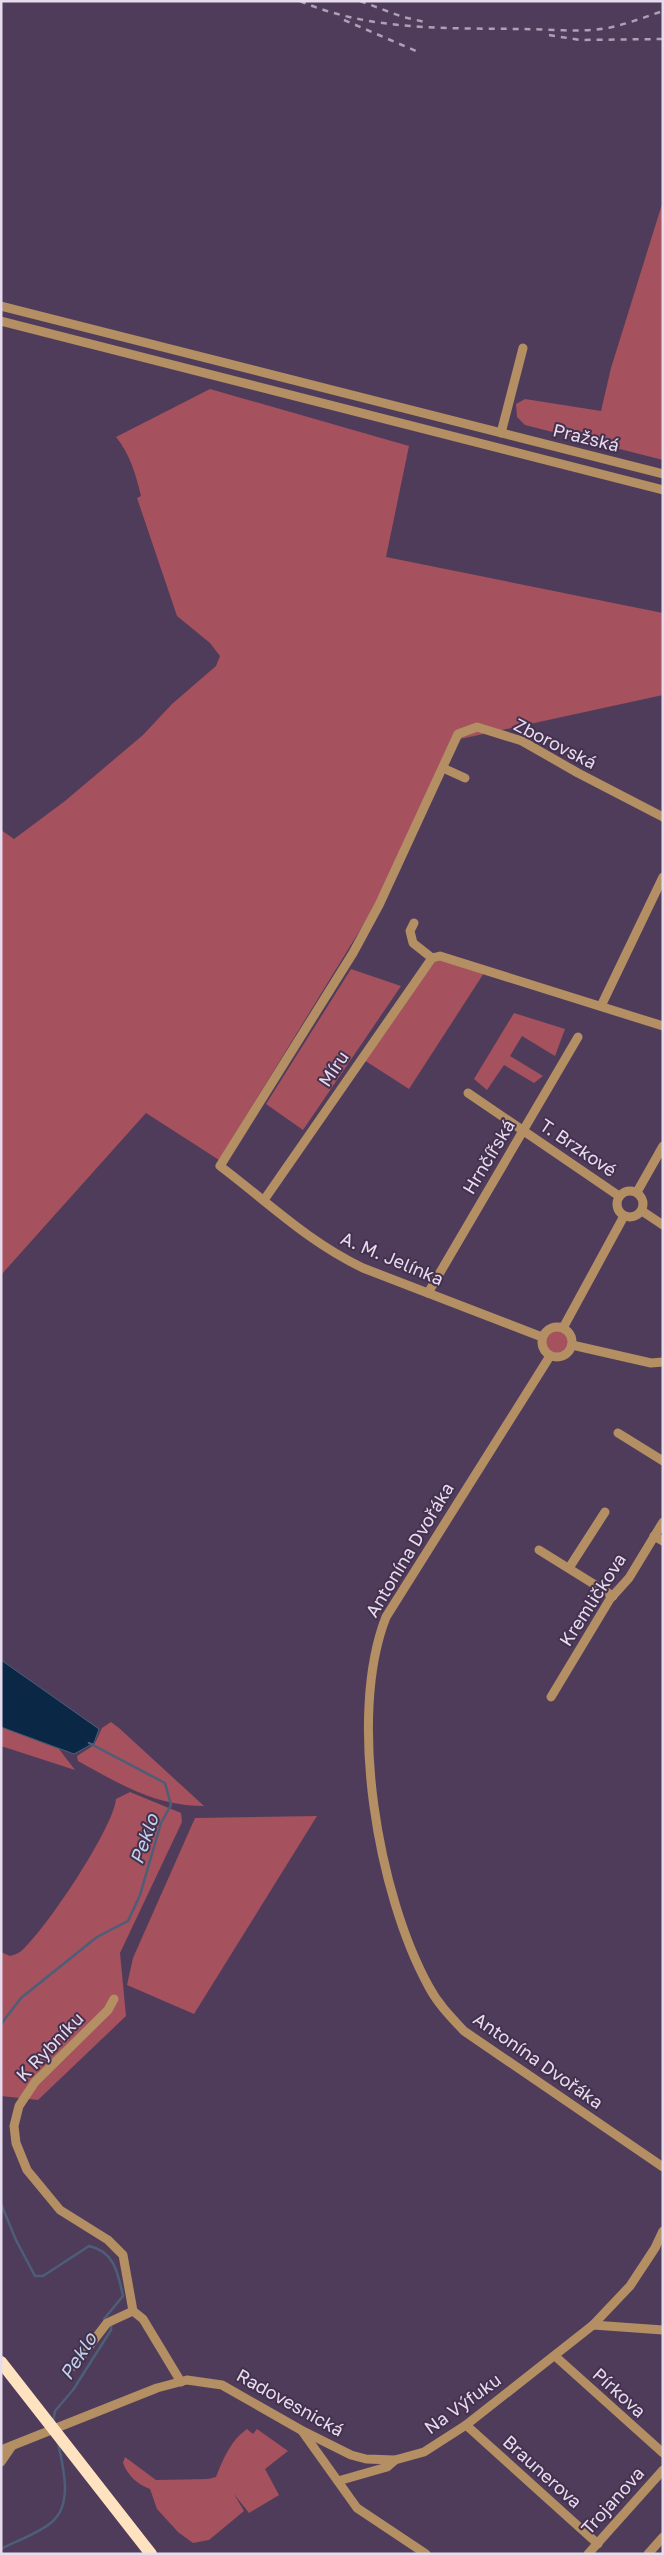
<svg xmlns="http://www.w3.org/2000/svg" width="664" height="2555" font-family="'Golos Text',sans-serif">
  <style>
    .green { fill: #a5515e }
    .water { fill: #0a2846; stroke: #4c5e78 }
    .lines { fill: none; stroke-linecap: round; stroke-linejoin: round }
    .stream { stroke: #4c5e78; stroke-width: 2.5 }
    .minor { stroke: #b38f63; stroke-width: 9 }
    .rail { stroke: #aea0b6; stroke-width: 2.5; stroke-dasharray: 6 6; stroke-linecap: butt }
    .major-bridge { stroke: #ffe2bf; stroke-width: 12 }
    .labels { text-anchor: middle; stroke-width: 4; stroke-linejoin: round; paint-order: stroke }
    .street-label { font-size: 18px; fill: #e7dcee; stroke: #44314f }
    .water-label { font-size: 19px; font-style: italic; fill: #bfd3ea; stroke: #44314f }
  </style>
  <rect width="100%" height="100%" fill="#4f3c5a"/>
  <g class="green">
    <polygon points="663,201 663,460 525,425 517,417 516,404 525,399 601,411 611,368"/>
    <path d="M210,389l199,57 -23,111 277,56v82l-212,46 -75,163 -157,256 -73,-47 -145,162v-445l13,9 51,-38 78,-66 29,-31 44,-38 4,-10 -10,-13 -33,-27 -40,-118 4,-2c-5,-21 -11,-42 -25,-59z"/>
    <polygon points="441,960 484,973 409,1089 364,1060 432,961"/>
    <polygon points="351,969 401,986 303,1130 266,1104"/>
    <polygon points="514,1013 565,1029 555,1056 522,1036 510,1056 543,1076 534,1083 504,1065 487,1090 474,1079"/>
    <circle cx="557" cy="1342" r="11"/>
    <path d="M111,1722l8,6 85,78c-49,0 -84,-22 -126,-45l-1,-5 17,-11 8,-17z"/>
    <polygon points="1,1727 59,1749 75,1770 1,1746"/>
    <path d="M130,1792l51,21 1,9 -62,131 6,63 -88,84 -37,-4v-144l9,4c3,-1 7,-2 10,-4 24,-19 94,-125 96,-153z"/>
    <polygon points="317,1816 194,2014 127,1985 133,1958 195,1818"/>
    <path d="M247,2429l6,5 4,-5 31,22 -23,18 14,26 -30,18 -15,-19 10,17 -35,29 -16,3 -15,-11 -21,-23 -7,-20c-13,-5 -22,-13 -27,-26l2,-6 31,23 52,-1 8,-2c7,-18 15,-37 31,-48z"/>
  </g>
  <polygon class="water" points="1,1660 99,1729 94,1743 74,1754 1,1727"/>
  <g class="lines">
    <g class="stream">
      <polyline points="1,2024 21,1998 97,1937 128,1921 140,1895 161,1823 171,1805 165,1783 89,1743"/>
      <path d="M1,2204l15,36 19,36h8l46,-30c25,5 29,27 34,50l-19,23 7,6v5l-38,60 -18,21 -2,11"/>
      <path d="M1,2549c15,-8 41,-17 52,-28 20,-18 10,-55 5,-78"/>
    </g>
    <g class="minor">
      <polyline points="1,306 663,474"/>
      <polyline points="1,321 663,490"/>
      <polyline points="501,433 523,348"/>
      <polyline points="443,768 465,778"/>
      <polyline points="414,923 410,931 413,943 432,958"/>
      <polyline points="601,1006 663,877"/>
      <polyline points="468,1093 619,1196"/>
      <circle cx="630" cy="1204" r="13"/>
      <polyline points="637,1192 663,1146"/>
      <polyline points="264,1200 432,958 440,956 663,1026"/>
      <polyline points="642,1211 663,1225"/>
      <polyline points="428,1293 578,1037"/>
      <circle cx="557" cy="1342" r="15"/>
      <polyline points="563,1328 624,1216"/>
      <path d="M542,1337l-179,-69c-56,-27 -94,-65 -143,-102l133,-213 26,-48 79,-171 19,-7 45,14 56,32 85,44"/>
      <polyline points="572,1345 651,1363 663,1362"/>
      <path d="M550,1356l-164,261c-39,99 -8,278 43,370 9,17 22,30 35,44l199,136"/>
      <polyline points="618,1433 663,1461"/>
      <polyline points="654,1536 663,1541"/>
      <polyline points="539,1550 613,1596"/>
      <polyline points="569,1568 605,1512"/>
      <polyline points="551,1697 610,1599 629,1578 663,1522"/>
      <polyline points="114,1999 108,2010 35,2082 19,2106 14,2126 16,2143 27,2170 60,2210 108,2240 123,2255 133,2311 143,2319 181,2382"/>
      <polyline points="593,2325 663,2330"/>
      <polyline points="555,2356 663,2453"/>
      <polyline points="74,2366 107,2323 133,2311"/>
      <polyline points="466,2425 598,2544"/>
      <polyline points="302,2431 357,2508 426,2554"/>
      <polyline points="1,2450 157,2388 187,2380 222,2385 301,2430 351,2455 366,2459 395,2460"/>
      <polyline points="1,2462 12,2446"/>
      <polyline points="338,2481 387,2467 395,2460 424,2452 466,2425 593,2325 630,2286 655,2248 663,2231"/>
      <polyline points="588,2554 663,2470"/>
      <polyline points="648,2554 663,2537"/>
    </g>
    <g class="rail">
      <path d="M300,1c69,30 147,27 221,28 28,0 59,4 87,-1 19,-4 37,-11 55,-17"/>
      <polyline points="360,1 403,17 425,22"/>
      <polyline points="344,20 416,51"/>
      <polyline points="549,35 580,40 663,39"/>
    </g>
    <polyline class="major-bridge" points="1,2362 151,2554"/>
  </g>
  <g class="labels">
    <g class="street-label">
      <text transform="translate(586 438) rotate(14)" y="6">Pražská</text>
      <text transform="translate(555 744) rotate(27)" y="6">Zborovská</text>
      <text transform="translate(334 1069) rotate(-56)" y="6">Míru</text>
      <text transform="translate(578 1148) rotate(34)" y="6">T. Brzkové</text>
      <text transform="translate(489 1157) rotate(-59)" y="6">Hrnčířská</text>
      <text transform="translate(392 1259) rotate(23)" y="6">A. M. Jelínka</text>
      <text transform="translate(410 1550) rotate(-59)" y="6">Antonína Dvořáka</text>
      <text transform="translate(593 1600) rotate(-57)" y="6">Kremličkova</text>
      <text transform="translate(50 2047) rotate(-46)" y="6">K Rybníku</text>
      <text transform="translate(538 2061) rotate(35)" y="6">Antonína Dvořáka</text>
      <text transform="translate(619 2393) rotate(42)" y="6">Pírkova</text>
      <text transform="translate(290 2403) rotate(29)" y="6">Radovesnická</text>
      <text transform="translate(463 2404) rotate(-36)" y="6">Na Výfuku</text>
      <text transform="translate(542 2472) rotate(42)" y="6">Braunerova</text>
      <text transform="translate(613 2501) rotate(-48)" y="6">Trojanova</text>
    </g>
    <g class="water-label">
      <text transform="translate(144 1839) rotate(-71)" y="7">Peklo</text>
      <text transform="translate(78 2356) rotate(-58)" y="7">Peklo</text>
    </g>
  </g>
  <rect width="664" height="2555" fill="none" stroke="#e7dcee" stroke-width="5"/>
</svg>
